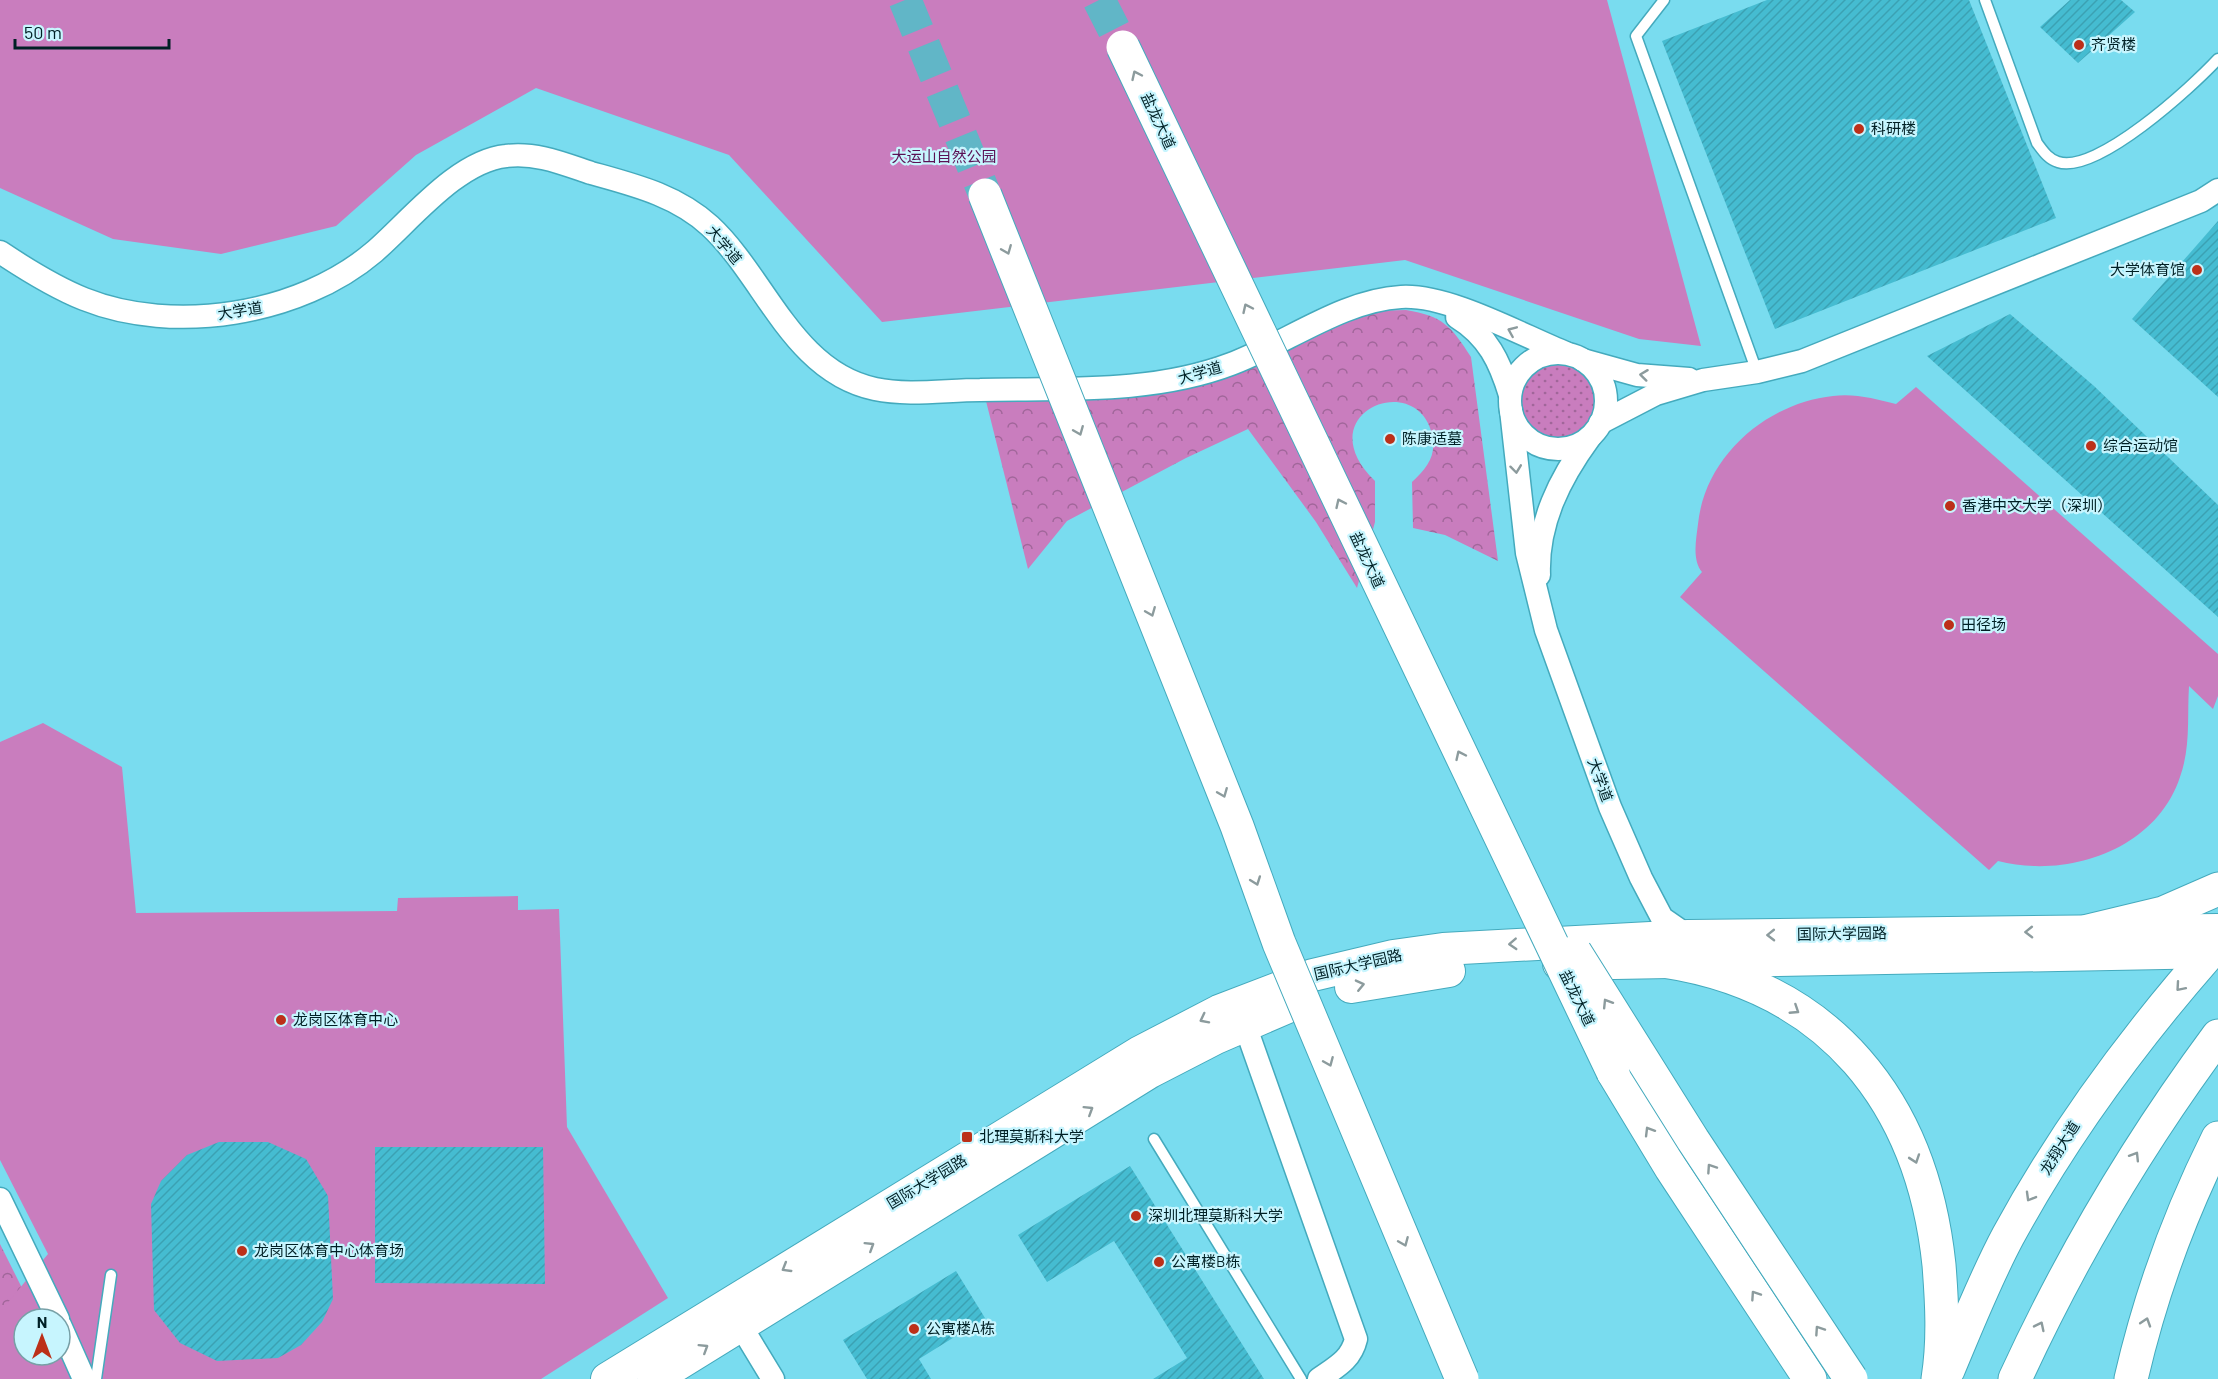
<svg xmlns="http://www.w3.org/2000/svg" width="2218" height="1379" font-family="Barlow,'Noto Sans SC',sans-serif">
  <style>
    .forest { fill: url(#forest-crowns) }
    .park { fill: #c97dbe; fill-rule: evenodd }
    .garden { fill: url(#garden-dots) }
    .building { fill: url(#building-hatch) }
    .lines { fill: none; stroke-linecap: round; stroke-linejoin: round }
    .highway-tunnel { stroke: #61b6c7; stroke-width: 33; stroke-dasharray: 33 16; stroke-linecap: butt }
    .lane-casing { stroke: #44aabd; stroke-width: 13 }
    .street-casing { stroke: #44aabd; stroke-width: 25 }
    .secondary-casing { stroke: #44aabd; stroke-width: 34 }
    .primary-casing { stroke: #44aabd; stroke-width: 35 }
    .highway-casing { stroke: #44aabd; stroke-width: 35 }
    .lane { stroke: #fff; stroke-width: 10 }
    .street { stroke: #fff; stroke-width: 22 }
    .secondary { stroke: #fff; stroke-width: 32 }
    .primary { stroke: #fff; stroke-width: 33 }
    .highway { stroke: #fff; stroke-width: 33 }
    .highway-bridge-casing { stroke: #44aabd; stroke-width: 35; stroke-linecap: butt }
    .highway-bridge { stroke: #fff; stroke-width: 33 }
    .oneway { stroke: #8c9b9d }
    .poi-dot { fill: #bc3019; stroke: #c7f5fe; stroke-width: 2 }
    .labels { text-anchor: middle; stroke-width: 4.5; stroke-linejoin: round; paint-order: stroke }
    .poi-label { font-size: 15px; fill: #002025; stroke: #c7f5fe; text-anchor: start }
    .street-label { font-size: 15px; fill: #002025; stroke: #c7f5fe }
    .park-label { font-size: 15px; fill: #5a1054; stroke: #c7f5fe }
  </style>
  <defs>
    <pattern id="forest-crowns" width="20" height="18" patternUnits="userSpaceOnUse" patternTransform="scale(1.5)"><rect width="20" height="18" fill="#c97dbe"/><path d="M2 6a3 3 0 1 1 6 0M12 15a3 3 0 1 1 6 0" fill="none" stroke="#a1669a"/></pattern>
    <pattern id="garden-dots" width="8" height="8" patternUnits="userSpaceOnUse" patternTransform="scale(1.5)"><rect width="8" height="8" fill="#c97dbe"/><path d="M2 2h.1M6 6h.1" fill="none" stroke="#a1669a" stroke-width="1.8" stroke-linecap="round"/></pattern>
    <pattern id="building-hatch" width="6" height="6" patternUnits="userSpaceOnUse" patternTransform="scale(1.5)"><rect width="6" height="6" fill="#45bcd1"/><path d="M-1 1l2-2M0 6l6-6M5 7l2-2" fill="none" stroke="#3ba1b3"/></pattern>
  </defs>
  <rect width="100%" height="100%" fill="#79dcef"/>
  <g class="forest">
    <path d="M1406,310c37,6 45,16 65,47l27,204 -53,-26 -32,-7 -1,-46c15,-14 25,-26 20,-48 -16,-66 -126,-20 -57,47v41l-18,66 -41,-66 -68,-93 -62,29 -119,63 -39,48 -43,-172 166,-4 46,-7 173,-75z"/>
    <polygon points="0,1244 23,1290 0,1316"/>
  </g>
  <g class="park">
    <polygon points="0,0 1607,0 1701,346 1639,339 1405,260 882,322 729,155 536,88 416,155 336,226 221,254 113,239 0,188"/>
    <path d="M1916,387l302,267v42l-5,13 -24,-23c-2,31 2,60 -9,91 -24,73 -113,102 -182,84l-9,9 -309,-273 22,-25c-10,-12 -6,-32 -4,-48 7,-68 69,-121 135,-128 21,-3 43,3 63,8z"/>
    <path d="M43,723l79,44 14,146 261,-2 1,-13 120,-2v14l41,-1 8,218 101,171 -127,81h-541v-67l48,-58 -48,-94v-418zM24,1319h36v36h-36z"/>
  </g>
  <circle class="garden" cx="1558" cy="401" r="37"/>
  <g class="building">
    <polygon points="1767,0 1969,0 2056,218 1775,329 1662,41"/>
    <polygon points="2070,0 2121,0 2135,12 2078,63 2040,27"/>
    <polygon points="2218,221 2218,397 2132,319"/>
    <polygon points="2010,314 2094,386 2218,505 2218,617 1927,356"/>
    <polygon points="219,1142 268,1142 306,1159 328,1196 333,1299 322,1322 301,1345 278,1358 217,1361 180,1343 154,1310 151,1204 161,1181 187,1155"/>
    <polygon points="375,1147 543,1147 545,1284 375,1283"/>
    <polygon points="1130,1166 1264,1379 1153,1379 1187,1358 1114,1241 1047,1282 1018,1235"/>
    <polygon points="956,1271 985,1318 919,1359 931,1379 867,1379 843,1340"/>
  </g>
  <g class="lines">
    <g class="highway-tunnel">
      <polyline points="905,0 985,195"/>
      <polyline points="1099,0 1123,47"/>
    </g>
    <g class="lane-casing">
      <g id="lane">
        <polyline points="1664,0 1636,36 1757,372"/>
        <path d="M1985,0l52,143c6,8 11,16 21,19 38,13 134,-75 160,-103"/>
        <polyline points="1154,1139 1301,1379"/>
        <polyline points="96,1379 111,1275"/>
      </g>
    </g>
    <g class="street-casing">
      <g id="street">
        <path d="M0,252c27,18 54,35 84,47 90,36 216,16 290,-47 36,-31 83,-91 132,-96 30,-4 58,8 85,17 43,12 85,22 119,53 55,51 83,146 165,163 33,7 71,1 105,1 83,-2 172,4 251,-26 54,-20 112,-64 170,-67 47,-3 120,38 165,56"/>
        <path d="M1457,317c31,19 43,45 53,78"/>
        <circle cx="1558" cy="401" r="48"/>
        <polyline points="1583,360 1637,375 1689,379"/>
        <polyline points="1511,410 1527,553 1546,630 1610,807 1641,878 1662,918 1688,936"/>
        <polyline points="1600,423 1656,394 1703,380 1757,372 1802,361 2201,201 2218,190"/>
        <path d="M1539,575c-2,-52 21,-97 51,-138"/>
        <path d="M1240,1011l116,328c-5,21 -20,28 -37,40"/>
        <polyline points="0,1199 58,1319"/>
        <polyline points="733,1313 773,1379"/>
        <polyline points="60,1325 84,1379"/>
      </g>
    </g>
    <g class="secondary-casing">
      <g id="secondary">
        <polyline points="1559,964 2218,952"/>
        <polyline points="1351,987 1449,971"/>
        <polyline points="607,1379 1140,1052 1219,1011 1313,975 1393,956 1443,949 1688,936 2218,930"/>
        <polyline points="654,1379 1150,1072 1216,1038 1297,1003"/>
      </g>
    </g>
    <g class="primary-casing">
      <g id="primary">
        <polyline points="2088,931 2163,913 2218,889"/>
        <path d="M1663,961c167,25 259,141 276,304 3,38 5,76 -1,114"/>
        <path d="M1948,1370c19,-45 37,-91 60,-134 58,-107 129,-202 210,-293"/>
        <path d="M2015,1379c56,-122 123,-235 203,-343"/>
      </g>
    </g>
    <g class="highway-casing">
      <g id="highway">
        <polyline points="1613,1072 1671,1168 1810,1379"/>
        <path d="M2131,1379c19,-83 49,-165 87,-241"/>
      </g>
    </g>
    <use href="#lane" class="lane"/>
    <use href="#street" class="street"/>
    <use href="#secondary" class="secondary"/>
    <use href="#primary" class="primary"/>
    <use href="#highway" class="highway"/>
    <g class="highway-bridge-casing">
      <g id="highway-bridge">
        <polyline points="1123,47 1613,1072"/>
        <polyline points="985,195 1237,826 1279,943 1462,1379"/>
        <polyline points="1575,952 1693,1140 1851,1379"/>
      </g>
    </g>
    <use href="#highway-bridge" class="highway-bridge"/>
  </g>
  <defs><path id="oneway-chevron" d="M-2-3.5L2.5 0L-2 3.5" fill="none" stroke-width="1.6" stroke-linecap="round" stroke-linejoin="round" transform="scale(1.5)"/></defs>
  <g class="oneway">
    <use href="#oneway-chevron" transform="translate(1136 75) rotate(-115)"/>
    <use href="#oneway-chevron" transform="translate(1007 250) rotate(68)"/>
    <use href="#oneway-chevron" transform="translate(1247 308) rotate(-115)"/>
    <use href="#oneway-chevron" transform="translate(1512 331) rotate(-157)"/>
    <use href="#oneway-chevron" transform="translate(1644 375) rotate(-173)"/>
    <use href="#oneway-chevron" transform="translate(1079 431) rotate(68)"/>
    <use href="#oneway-chevron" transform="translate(1516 469) rotate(83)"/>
    <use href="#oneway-chevron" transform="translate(1340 503) rotate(-115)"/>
    <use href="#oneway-chevron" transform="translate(1151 612) rotate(68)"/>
    <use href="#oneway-chevron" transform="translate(1460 755) rotate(-115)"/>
    <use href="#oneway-chevron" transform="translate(1223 793) rotate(68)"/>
    <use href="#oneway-chevron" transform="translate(1256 881) rotate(70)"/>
    <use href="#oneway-chevron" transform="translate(2029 932) rotate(179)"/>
    <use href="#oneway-chevron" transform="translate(1771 935) rotate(179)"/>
    <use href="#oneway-chevron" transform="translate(1513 944) rotate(177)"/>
    <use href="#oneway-chevron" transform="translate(1360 985) rotate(-13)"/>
    <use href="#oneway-chevron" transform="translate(2180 987) rotate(131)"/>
    <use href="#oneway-chevron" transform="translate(1607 1003) rotate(-122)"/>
    <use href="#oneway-chevron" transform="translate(1795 1010) rotate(33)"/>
    <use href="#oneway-chevron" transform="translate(1204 1019) rotate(153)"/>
    <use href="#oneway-chevron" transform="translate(1329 1062) rotate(67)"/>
    <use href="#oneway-chevron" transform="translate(1089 1110) rotate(-32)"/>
    <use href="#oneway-chevron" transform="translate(1649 1131) rotate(-121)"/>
    <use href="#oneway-chevron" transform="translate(2135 1156) rotate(-58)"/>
    <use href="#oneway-chevron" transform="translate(1915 1159) rotate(71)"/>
    <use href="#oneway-chevron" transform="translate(1711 1168) rotate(-124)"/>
    <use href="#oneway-chevron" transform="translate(2030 1197) rotate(120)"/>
    <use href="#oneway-chevron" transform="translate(1404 1242) rotate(67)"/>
    <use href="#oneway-chevron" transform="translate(870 1246) rotate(-32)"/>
    <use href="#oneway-chevron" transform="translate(786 1268) rotate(149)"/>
    <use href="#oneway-chevron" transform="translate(1755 1295) rotate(-124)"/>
    <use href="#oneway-chevron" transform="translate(2146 1322) rotate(-72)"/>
    <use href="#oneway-chevron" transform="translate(2040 1326) rotate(-64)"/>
    <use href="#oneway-chevron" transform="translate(1819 1330) rotate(-124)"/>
    <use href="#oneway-chevron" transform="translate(704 1348) rotate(-32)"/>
  </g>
  <g class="poi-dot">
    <circle cx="2079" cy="45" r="6"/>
    <circle cx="1859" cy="129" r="6"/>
    <circle cx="2197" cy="270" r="6"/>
    <circle cx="1390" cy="439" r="6"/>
    <circle cx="2091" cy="446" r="6"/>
    <circle cx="1950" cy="506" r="6"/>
    <circle cx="1949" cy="625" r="6"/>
    <circle cx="281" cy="1020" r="6"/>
    <rect x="961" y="1131" width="12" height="12" rx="3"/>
    <circle cx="1136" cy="1216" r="6"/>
    <circle cx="242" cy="1251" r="6"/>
    <circle cx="1159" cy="1262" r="6"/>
    <circle cx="914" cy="1329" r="6"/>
  </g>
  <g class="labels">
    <g class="poi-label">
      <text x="2091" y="50">齐贤楼</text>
      <text x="1871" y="134">科研楼</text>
      <text x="2185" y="275" text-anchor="end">大学体育馆</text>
      <text x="1402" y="444">陈康适墓</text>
      <text x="2103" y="451">综合运动馆</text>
      <text x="1962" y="511">香港中文大学（深圳）</text>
      <text x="1961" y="630">田径场</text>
      <text x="293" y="1025">龙岗区体育中心</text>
      <text x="979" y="1142">北理莫斯科大学</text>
      <text x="1148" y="1221">深圳北理莫斯科大学</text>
      <text x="254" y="1256">龙岗区体育中心体育场</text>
      <text x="1171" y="1267">公寓楼B栋</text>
      <text x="926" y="1334">公寓楼A栋</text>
    </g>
    <g class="street-label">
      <text transform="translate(1158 121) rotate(65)" y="5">盐龙大道</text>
      <text transform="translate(724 245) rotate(50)" y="5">大学道</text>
      <text transform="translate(240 311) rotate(-9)" y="5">大学道</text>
      <text transform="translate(1200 373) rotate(-16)" y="5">大学道</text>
      <text transform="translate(1367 560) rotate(65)" y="5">盐龙大道</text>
      <text transform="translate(1600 780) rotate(70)" y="5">大学道</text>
      <text transform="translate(1842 934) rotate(-1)" y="5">国际大学园路</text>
      <text transform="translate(1358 965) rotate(-13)" y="5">国际大学园路</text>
      <text transform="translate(1577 998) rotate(64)" y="5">盐龙大道</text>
      <text transform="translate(2060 1148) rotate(-58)" y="5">龙翔大道</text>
      <text transform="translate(927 1182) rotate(-31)" y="5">国际大学园路</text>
    </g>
    <g class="park-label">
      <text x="944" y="162">大运山自然公园</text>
    </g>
  </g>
  <g transform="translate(42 1337)"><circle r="28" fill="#c7f5fe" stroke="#77a0a7" stroke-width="1.5"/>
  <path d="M0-4.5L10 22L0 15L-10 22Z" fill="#bc3019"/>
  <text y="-9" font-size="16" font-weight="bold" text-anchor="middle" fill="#002025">N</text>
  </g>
  <path d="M15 39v9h154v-9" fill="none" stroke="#002025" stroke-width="3"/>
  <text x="24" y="39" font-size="18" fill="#002025" stroke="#c7f5fe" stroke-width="4.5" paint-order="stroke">50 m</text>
</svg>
